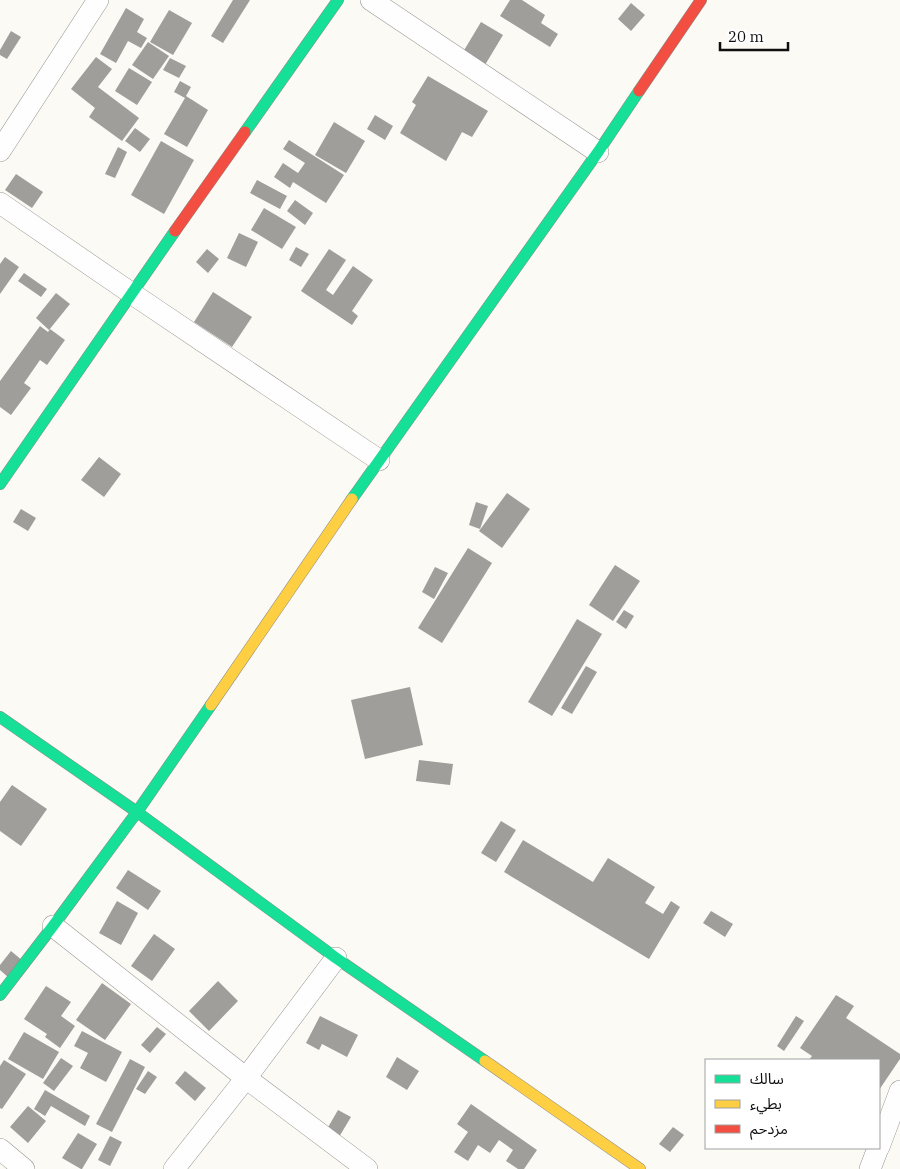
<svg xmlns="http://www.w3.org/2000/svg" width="900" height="1169" font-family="'IBM Plex Serif','Noto Sans Arabic',serif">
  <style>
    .building { fill: #9f9e9a }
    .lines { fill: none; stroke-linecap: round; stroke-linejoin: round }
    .street-casing { stroke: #959593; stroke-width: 22 }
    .fast-casing { stroke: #8c8b89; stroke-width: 12 }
    .slow-casing { stroke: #8c8b89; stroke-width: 12 }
    .jam-casing { stroke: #8c8b89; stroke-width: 12 }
    .street { stroke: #fefefe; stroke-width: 21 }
    .fast { stroke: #16e098; stroke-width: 11 }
    .slow { stroke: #ffcf43; stroke-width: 11 }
    .jam { stroke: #f24e42; stroke-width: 11 }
  </style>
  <rect width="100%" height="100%" fill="#fbfaf5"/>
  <g class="building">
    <polygon points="233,0 250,0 223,43 211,36"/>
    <polygon points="510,0 522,0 545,15 541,23 558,34 550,47 500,16"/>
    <polygon points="631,3 645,15 631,31 618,19"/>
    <polygon points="126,8 144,19 137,32 147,38 141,48 128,41 116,63 100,54"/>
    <polygon points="169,10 192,23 173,55 150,42"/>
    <polygon points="481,22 503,35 485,65 463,52"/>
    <polygon points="11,31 21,37 7,59 0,55 0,50"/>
    <polygon points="148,42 169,56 153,79 132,65"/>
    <polygon points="96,57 112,69 98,87 139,118 122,141 89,117 95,108 71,89"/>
    <polygon points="170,58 186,66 179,78 163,70"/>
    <polygon points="129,68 152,82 137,105 115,91"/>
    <polygon points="428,76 488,111 472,137 462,132 446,161 400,133 416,105 412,102"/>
    <polygon points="180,81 191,87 186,96 208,110 187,147 164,134 185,98 174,92"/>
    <polygon points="375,115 393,126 385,140 367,129"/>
    <polygon points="334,122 365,141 346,173 315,155"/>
    <polygon points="135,128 150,139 140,152 125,141"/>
    <polygon points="289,140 344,175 326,203 293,182 290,188 274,177 283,163 298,173 305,163 283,149"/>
    <polygon points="161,141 194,160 164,214 131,195"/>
    <polygon points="118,147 127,152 115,178 105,174"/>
    <polygon points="16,174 43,192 32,208 5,190"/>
    <polygon points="257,180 287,196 280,209 250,193"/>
    <polygon points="295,200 313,213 305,225 287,211"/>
    <polygon points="264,208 296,227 282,249 251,230"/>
    <polygon points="239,233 258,242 246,267 227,258"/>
    <polygon points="296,247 309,254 301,267 289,260"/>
    <polygon points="207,249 219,259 208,273 196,262"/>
    <polygon points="329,249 346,260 326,290 333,295 353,266 373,280 352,311 358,316 352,325 301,291"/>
    <polygon points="5,257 19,267 0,294 0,264"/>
    <polygon points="24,273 47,289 41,297 18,281"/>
    <polygon points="213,292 252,317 232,347 194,322"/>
    <polygon points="56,293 70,304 49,330 36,318"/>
    <polygon points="40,326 48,332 50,329 65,340 47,365 40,360 24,383 31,388 11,415 0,407 0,381"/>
    <polygon points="99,457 121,474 104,497 81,480"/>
    <polygon points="507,493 530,509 502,548 479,531"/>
    <polygon points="476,502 488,506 480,529 469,525"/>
    <polygon points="21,509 36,518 28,531 13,522"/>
    <polygon points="468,548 492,563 442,643 418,628"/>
    <polygon points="615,565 640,581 613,621 589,605"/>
    <polygon points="435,567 448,573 434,599 422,592"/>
    <polygon points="624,610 634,616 626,629 616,622"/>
    <polygon points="577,619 602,634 552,716 528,702"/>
    <polygon points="586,666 597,672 572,714 561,708"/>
    <polygon points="410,687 423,745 365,759 351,700"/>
    <polygon points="419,760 453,764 450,785 416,781"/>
    <polygon points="12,785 47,809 21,846 0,831 0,802"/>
    <polygon points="501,821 516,830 496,862 481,853"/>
    <polygon points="523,840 593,882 608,858 655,887 645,903 663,914 671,901 680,907 649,959 504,872"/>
    <polygon points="128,870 161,891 148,910 116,888"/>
    <polygon points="117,901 138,913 121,945 99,933"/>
    <polygon points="711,911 733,924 725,937 703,923"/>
    <polygon points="154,934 175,949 152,981 131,966"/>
    <polygon points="11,951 23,961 9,978 0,970 0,965"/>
    <polygon points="218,981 238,1001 209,1031 189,1011"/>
    <polygon points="102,983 131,1004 105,1040 76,1020"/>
    <polygon points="46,986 71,1002 61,1016 75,1026 60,1048 45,1037 47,1034 24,1019"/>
    <polygon points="836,995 854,1006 846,1018 900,1054 900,1059 879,1090 879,1060 809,1060 812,1056 800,1048"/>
    <polygon points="320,1016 358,1035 347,1057 322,1044 319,1050 306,1043"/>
    <polygon points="796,1016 804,1021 784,1051 777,1046"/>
    <polygon points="157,1027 166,1034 150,1053 141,1045"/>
    <polygon points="82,1031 122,1052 106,1082 80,1068 88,1053 74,1046"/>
    <polygon points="24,1032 59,1052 43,1079 8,1059"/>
    <polygon points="397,1057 419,1071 407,1090 386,1077"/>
    <polygon points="61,1058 73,1066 54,1091 43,1083"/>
    <polygon points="130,1059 145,1067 112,1132 96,1124"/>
    <polygon points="4,1060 26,1074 2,1109 0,1108 0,1066"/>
    <polygon points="148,1071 157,1077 145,1094 136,1089"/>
    <polygon points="185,1071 206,1088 195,1101 175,1083"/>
    <polygon points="45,1090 90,1116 85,1126 51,1106 45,1116 34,1109"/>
    <polygon points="471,1104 537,1150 524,1169 518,1169 506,1161 513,1150 499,1140 490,1153 478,1145 468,1161 454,1152 468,1132 457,1124"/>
    <polygon points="28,1106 46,1121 28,1143 10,1127"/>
    <polygon points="338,1110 351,1117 339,1137 327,1129"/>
    <polygon points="673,1127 684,1135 670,1152 659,1144"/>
    <polygon points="78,1133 97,1144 82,1169 81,1169 62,1158"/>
    <polygon points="110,1136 122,1142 110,1166 98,1160"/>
  </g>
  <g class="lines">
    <g class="street-casing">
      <g id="street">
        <polyline points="371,0 598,152"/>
        <polyline points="0,151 98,0"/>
        <polyline points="0,203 131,293 379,460"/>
        <polyline points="53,926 246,1078 367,1169"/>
        <polyline points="879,1147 900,1091"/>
        <polyline points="0,1149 24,1169"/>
        <polyline points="174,1169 246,1078 336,958"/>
        <polyline points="870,1169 878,1148"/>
      </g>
    </g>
    <g class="fast-casing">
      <g id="fast">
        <polyline points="245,132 338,0"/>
        <polyline points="0,484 175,231"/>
        <polyline points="352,499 598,152 639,91"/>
        <polyline points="0,717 137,812 336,958 485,1061"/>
        <polyline points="0,995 53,926 137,812 211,705"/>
      </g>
    </g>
    <g class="slow-casing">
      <g id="slow">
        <polyline points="211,705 352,499"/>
        <polyline points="485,1061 640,1169"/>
      </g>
    </g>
    <g class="jam-casing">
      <g id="jam">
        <polyline points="639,91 701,0"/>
        <polyline points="175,231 245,132"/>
      </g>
    </g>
    <use href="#street" class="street"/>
    <use href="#fast" class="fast"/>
    <use href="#slow" class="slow"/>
    <use href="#jam" class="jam"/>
  </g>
  <rect x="705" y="1059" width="175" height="90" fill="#ffffff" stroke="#9f9f9f"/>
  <rect x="715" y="1075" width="25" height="8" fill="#16e098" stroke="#9f9f9f"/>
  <text x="750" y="1084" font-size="15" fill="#0f0f0f">سالك</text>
  <rect x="715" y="1100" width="25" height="8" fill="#ffcf43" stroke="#9f9f9f"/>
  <text x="750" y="1109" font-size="15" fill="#0f0f0f">بطيء</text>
  <rect x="715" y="1125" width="25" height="8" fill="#f24e42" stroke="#9f9f9f"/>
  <text x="750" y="1134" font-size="15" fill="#0f0f0f">مزدحم</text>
  <path d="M720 42v8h68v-8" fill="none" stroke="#0f0f0f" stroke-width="2.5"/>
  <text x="728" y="42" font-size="15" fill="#0f0f0f" stroke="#ffffff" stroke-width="4" paint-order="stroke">20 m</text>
</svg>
